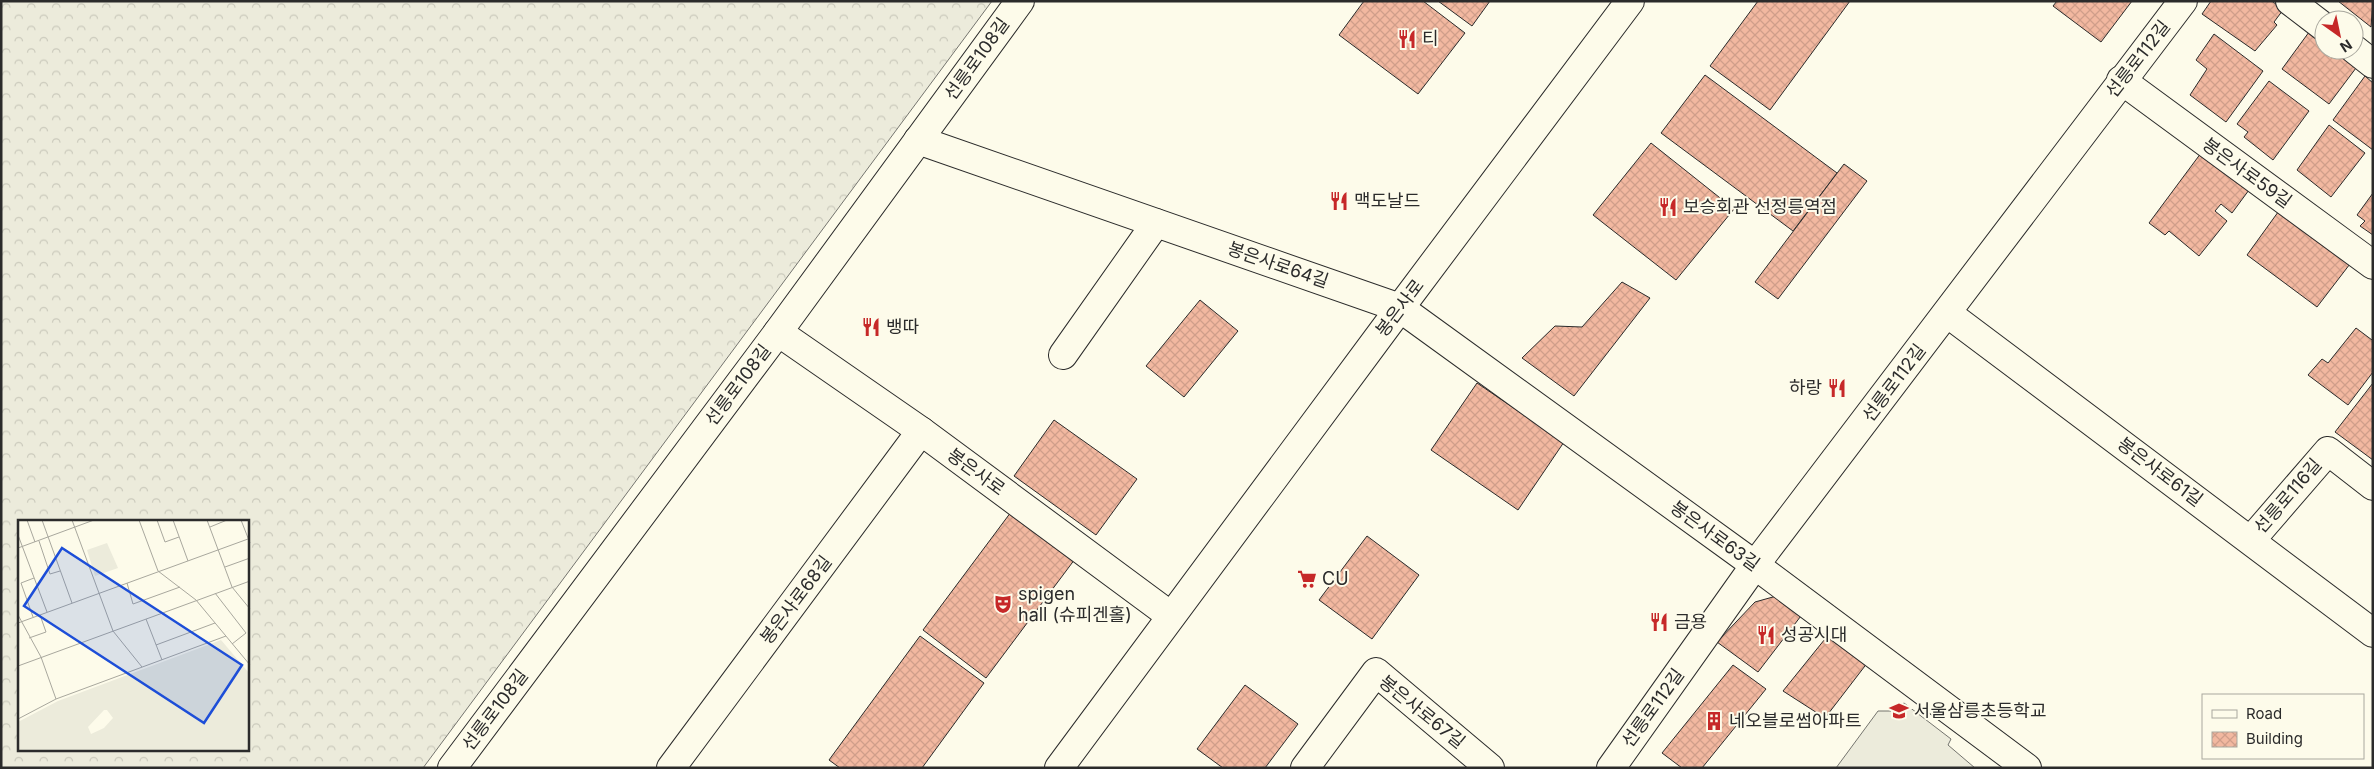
<svg xmlns="http://www.w3.org/2000/svg" width="2374" height="769" font-family="Inter,'Noto Sans KR',sans-serif">
  <style>
    .forest { fill: url(#forest-crowns); stroke: #74746e; fill-rule: evenodd }
    .pitch { fill: #ecebdb; stroke: #74746e }
    .building { fill: url(#building-cross-hatch); stroke: #2b2b2b }
    .lines { fill: none; stroke-linecap: round; stroke-linejoin: round }
    .minor-casing { stroke: #2b2b2b; stroke-width: 30 }
    .major-casing { stroke: #2b2b2b; stroke-width: 30 }
    .minor { stroke: #fdfbea; stroke-width: 28 }
    .major { stroke: #fdfbea; stroke-width: 28 }
    .labels { text-anchor: middle; stroke-width: 4; stroke-linejoin: round; paint-order: stroke }
    .poi-label { font-size: 18px; fill: #2b2b2b; stroke: #fdfbea; text-anchor: start }
    .street-label { font-size: 18px; fill: #2b2b2b; stroke: #fdfbea }
    .inset-road { fill: none; stroke: #a9a89e; stroke-width: 1 }
    .view { fill: #1d4ed8; fill-opacity: 0.15; stroke: #1d4ed8; stroke-width: 2.5 }
    .inset-edge { fill: none; stroke: #2b2b2b; stroke-width: 2.5 }
  </style>
  <defs>
    <pattern id="forest-crowns" width="20" height="18" patternUnits="userSpaceOnUse" patternTransform="scale(1.25)"><rect width="20" height="18" fill="#ecebdb"/><path d="M2 6a3 3 0 1 1 6 0M12 15a3 3 0 1 1 6 0" fill="none" stroke="#cbcabc"/></pattern>
    <pattern id="building-cross-hatch" width="8" height="8" patternUnits="userSpaceOnUse" patternTransform="scale(1.25)"><rect width="8" height="8" fill="#f2b8a0"/><path d="M0 0l8 8M0 8l8-8" fill="none" stroke="#d09e8a"/></pattern>
  </defs>
  <rect width="100%" height="100%" fill="#fdfbea"/>
  <path class="forest" d="M1,1h991l-569,767h-422zM19,522h229v228h-229z"/>
  <polygon class="pitch" points="1904,703 1951,739 1948,745 1975,768 1836,768 1878,711 1891,711"/>
  <g class="building">
    <polygon points="1364,1 1423,1 1465,33 1418,94 1339,35"/>
    <polygon points="1438,1 1490,1 1472,26"/>
    <polygon points="1758,1 1850,1 1770,110 1710,66"/>
    <polygon points="2057,1 2132,1 2101,42 2053,6"/>
    <polygon points="2211,1 2272,1 2283,10 2274,22 2277,25 2255,51 2202,14"/>
    <polygon points="2338,1 2373,1 2371,27"/>
    <polygon points="2312,28 2324,37 2324,50 2341,50 2359,64 2329,104 2282,69"/>
    <polygon points="2214,34 2263,71 2226,122 2190,95 2207,69 2196,60"/>
    <polygon points="1705,75 1837,173 1793,231 1661,133"/>
    <polygon points="2365,76 2373,83 2373,150 2333,120"/>
    <polygon points="2269,81 2309,111 2273,160 2244,137 2248,132 2237,124"/>
    <polygon points="2329,125 2365,153 2331,197 2297,170"/>
    <polygon points="1651,143 1734,209 1676,280 1593,215"/>
    <polygon points="2201,153 2249,190 2232,213 2221,204 2215,211 2227,221 2199,256 2169,231 2165,235 2149,223"/>
    <polygon points="1844,164 1867,181 1778,299 1755,282"/>
    <polygon points="2373,193 2373,235 2360,226 2365,221 2357,215"/>
    <polygon points="2281,208 2353,260 2317,307 2247,255"/>
    <polygon points="1622,282 1650,298 1574,396 1522,358 1555,326 1582,327"/>
    <polygon points="1200,300 1238,331 1184,397 1146,366"/>
    <polygon points="2356,328 2372,340 2373,339 2373,372 2348,405 2308,375 2322,359 2328,363"/>
    <polygon points="1477,383 1564,442 1518,510 1431,450"/>
    <polygon points="2373,383 2373,460 2335,432"/>
    <polygon points="1054,420 1137,479 1096,535 1014,476"/>
    <polygon points="1011,512 1075,559 986,678 923,630"/>
    <polygon points="1367,536 1419,575 1372,639 1319,600"/>
    <polygon points="1780,595 1804,612 1758,672 1717,642 1755,602"/>
    <polygon points="1829,634 1868,662 1825,718 1783,691"/>
    <polygon points="920,636 984,683 922,768 840,768 829,760"/>
    <polygon points="1733,665 1766,689 1702,768 1682,768 1662,753"/>
    <polygon points="1245,685 1298,724 1265,768 1223,768 1197,749"/>
  </g>
  <g class="lines">
    <g class="minor-casing">
      <g id="minor">
        <polyline points="2290,1 2324,27"/>
        <polyline points="2354,49 2373,64"/>
        <polyline points="2121,80 2373,265"/>
        <polyline points="918,140 1400,308 1755,565 2027,768"/>
        <polyline points="1947,313 2373,633"/>
        <polyline points="778,332 921,431 1171,616"/>
        <polyline points="1063,355 1156,223"/>
        <polyline points="2251,540 2328,451 2373,486"/>
        <polyline points="452,768 778,332 1020,1"/>
        <polyline points="671,768 921,431"/>
        <polyline points="1305,768 1376,672 1490,768"/>
        <polyline points="1611,768 1755,565 2183,1"/>
      </g>
    </g>
    <g class="major-casing">
      <polyline id="major" points="1059,768 1400,308 1630,1"/>
    </g>
    <use href="#minor" class="minor"/>
    <use href="#major" class="major"/>
  </g>
  <defs>
    <g id="restaurant-bare" transform="scale(1.5)"><path d="M-5-6h1v4h1v-4h1v4h1v-4h1v5L-1.5 .5V6h-2V.5L-5-1ZM5-6V6H3V1.5H1.5Q1.5-4 5-6Z" fill="#c62828" stroke="#fdfbea" stroke-width="2.5" paint-order="stroke"/></g>
    <g id="supermarket-bare" transform="scale(1.5)"><path d="M-6-5.5h2.5l.6 2H6L4.5 2H-2.5L-4.4-4H-6ZM-1.5 3.2a1.3 1.3 0 1 0 .1 0ZM3 3.2a1.3 1.3 0 1 0 .1 0Z" fill="#c62828" stroke="#fdfbea" stroke-width="2.5" paint-order="stroke"/></g>
    <g id="theatre-bare" transform="scale(1.5)"><path d="M-5-5.5Q0-4 5-5.5V0Q5 5 0 6Q-5 5-5 0ZM-3.3-2.5H-1v1.5H-3.3ZM1-2.5H3.3v1.5H1ZM-2.8 1Q0 5.5 2.8 1Z" fill="#c62828" stroke="#fdfbea" stroke-width="2.5" paint-order="stroke"/></g>
    <g id="school-bare" transform="scale(1.5)"><path d="M0-5L7-2L0 1L-7-2ZM-4 1L0 2.5L4 1V4Q0 6-4 4Z" fill="#c62828" stroke="#fdfbea" stroke-width="2.5" paint-order="stroke"/></g>
    <g id="building-bare" transform="scale(1.5)"><path d="M-4-6H4V6H1V3H-1V6H-4ZM-2.5-4.3h1.7v1.8h-1.7ZM.8-4.3h1.7v1.8H.8ZM-2.5-1h1.7V.8h-1.7ZM.8-1h1.7V.8H.8Z" fill="#c62828" stroke="#fdfbea" stroke-width="2.5" paint-order="stroke"/></g>
  </defs>
  <g fill-rule="evenodd">
    <use href="#restaurant-bare" x="1407" y="39"/>
    <use href="#restaurant-bare" x="1339" y="201"/>
    <use href="#restaurant-bare" x="1668" y="207"/>
    <use href="#restaurant-bare" x="871" y="327"/>
    <use href="#restaurant-bare" x="1837" y="388"/>
    <use href="#supermarket-bare" x="1307" y="579"/>
    <use href="#theatre-bare" x="1003" y="604"/>
    <use href="#restaurant-bare" x="1659" y="622"/>
    <use href="#restaurant-bare" x="1766" y="635"/>
    <use href="#school-bare" x="1899" y="711"/>
    <use href="#building-bare" x="1714" y="721"/>
  </g>
  <g class="labels">
    <g class="poi-label">
      <text x="1422" y="45">티</text>
      <text x="1354" y="207">맥도날드</text>
      <text x="1683" y="213">보승회관 선정릉역점</text>
      <text x="886" y="333">뱅따</text>
      <text x="1822" y="394" text-anchor="end">하랑</text>
      <text x="1322" y="585">CU</text>
      <text x="1018" y="600">spigen<tspan x="1018" dy="21">hall (슈피겐홀)</tspan></text>
      <text x="1674" y="628">금용</text>
      <text x="1781" y="641">성공시대</text>
      <text x="1914" y="717">서울삼릉초등학교</text>
      <text x="1729" y="727">네오블로썸아파트</text>
    </g>
    <g class="street-label">
      <text transform="translate(977 59) rotate(-54)" y="6">선릉로108길</text>
      <text transform="translate(2138 59) rotate(-52)" y="6">선릉로112길</text>
      <text transform="translate(2247 173) rotate(36)" y="6">봉은사로59길</text>
      <text transform="translate(1278 265) rotate(19)" y="6">봉은사로64길</text>
      <text transform="translate(1400 308) rotate(-53)" y="6">봉은사로</text>
      <text transform="translate(1894 383) rotate(-53)" y="6">선릉로112길</text>
      <text transform="translate(738 385) rotate(-53)" y="6">선릉로108길</text>
      <text transform="translate(976 472) rotate(36)" y="6">봉은사로</text>
      <text transform="translate(2160 472) rotate(37)" y="6">봉은사로61길</text>
      <text transform="translate(2288 496) rotate(-49)" y="6">선릉로116길</text>
      <text transform="translate(1715 536) rotate(36)" y="6">봉은사로63길</text>
      <text transform="translate(796 600) rotate(-53)" y="6">봉은사로68길</text>
      <text transform="translate(1653 708) rotate(-54)" y="6">선릉로112길</text>
      <text transform="translate(495 710) rotate(-53)" y="6">선릉로108길</text>
      <text transform="translate(1422 712) rotate(39)" y="6">봉은사로67길</text>
    </g>
  </g>
  <g transform="translate(18 520)">
    <rect width="231" height="231" fill="#fdfbea"/>
    <path d="M203,120l28,33v78h-231v-29l40,-21zM86,190h3l6,8 -9,10 -13,6 -3,-7z" fill="#ecebdb" fill-rule="evenodd"/>
    <path d="M89,23l11,25 -23,8 -8,-26z" fill="#ecebdb"/>
    <path class="inset-road" d="M9,0l8,22M24,0l30,83M54,0l41,111 29,36M121,0l19,51 38,29 54,65M139,0l8,22 14,-5M155,0l15,41M189,0l25,67 18,22M223,0l9,23M192,7l17,-7M0,15l29,77M21,21l11,33 10,-3M0,28l76,-28M207,47l25,-9M109,63l6,21 47,-17M197,73l31,40 -14,11M0,95l23,42 15,42M15,97l-12,-34 13,-5M128,99l16,41M0,103l230,-84M11,118l17,-6 -6,-17M138,125l59,-22M0,146l232,-85M0,199l38,-20 170,-63"/>
    <path class="view" d="M44,28l180,117 -38,58 -180,-117z"/>
    <rect width="231" height="231" class="inset-edge"/>
  </g>
  <rect width="2374" height="769" fill="none" stroke="#2b2b2b" stroke-width="5"/>
  <rect x="2202" y="694" width="162" height="65" fill="#fdfbea" stroke="#a9a89e"/>
  <rect x="2212" y="710" width="25" height="8" fill="#fdfbea" stroke="#a9a89e"/>
  <text x="2246" y="719" font-size="15" fill="#2b2b2b">Road</text>
  <rect x="2212" y="732" width="25" height="15" fill="url(#building-cross-hatch)" stroke="#a9a89e"/>
  <text x="2246" y="744" font-size="15" fill="#2b2b2b">Building</text>
  <g transform="translate(2339 35) rotate(147)"><circle r="24" fill="#fdfbea" stroke="#a9a89e"/>
  <path d="M0-4L9 19L0 12L-9 19Z" fill="#c62828"/>
  <text y="-8" font-size="14" font-weight="bold" text-anchor="middle" fill="#2b2b2b">N</text>
  </g>
</svg>
